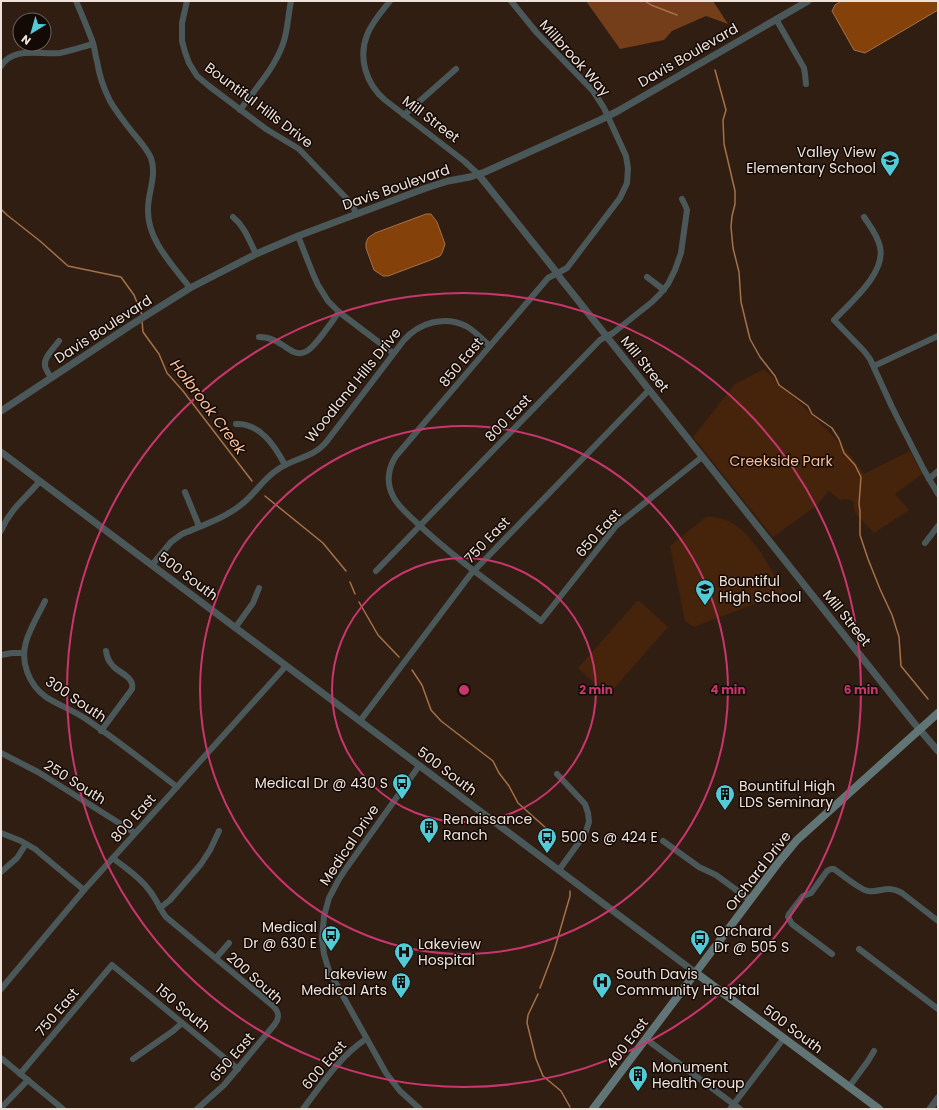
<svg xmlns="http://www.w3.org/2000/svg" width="939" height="1110" font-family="Poppins,sans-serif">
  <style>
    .green { fill: #46230b }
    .forest { fill: #733e19 }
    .water { fill: #85410a; stroke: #a57148 }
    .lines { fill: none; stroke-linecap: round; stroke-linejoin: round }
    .stream { stroke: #a57148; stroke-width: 1.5 }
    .minor { stroke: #4b5859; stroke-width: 6 }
    .tertiary { stroke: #4b5859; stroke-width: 7 }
    .secondary { stroke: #617577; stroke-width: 8 }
    .ring { fill: none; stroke: #c9366e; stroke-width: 2 }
    .labels { text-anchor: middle; stroke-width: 3; stroke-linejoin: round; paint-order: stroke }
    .street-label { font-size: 14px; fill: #efe2da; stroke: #130a06 }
    .poi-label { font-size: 14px; fill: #efe2da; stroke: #130a06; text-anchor: start }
    .park-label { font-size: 14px; fill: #fbbf9b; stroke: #130a06 }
    .water-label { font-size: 15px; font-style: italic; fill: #fdc19d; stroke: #130a06 }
    .centre { fill: #c9366e; stroke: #130a06; stroke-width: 2 }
    .ring-label { font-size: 12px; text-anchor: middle; font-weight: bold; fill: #c9366e; stroke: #130a06; stroke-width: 3; stroke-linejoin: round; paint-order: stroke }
  </style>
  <rect width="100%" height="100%" fill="#311e13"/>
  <g class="green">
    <polygon points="764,369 827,430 851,456 864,474 910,451 922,474 895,494 909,510 874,533 855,513 853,501 846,499 840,500 829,491 816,506 773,537 693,437 735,384"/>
    <path d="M706,517c39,-3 63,47 77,76l-89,34 -9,-6 -15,-75z"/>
    <polygon points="638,600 668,627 608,695 578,668"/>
  </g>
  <polygon class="forest" points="586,1 713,1 728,24 706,16 672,31 664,40 620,49"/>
  <g class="water">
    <polygon points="841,1 938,1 938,10 865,53 854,50 832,11 835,5"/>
    <polygon points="426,214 431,214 437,222 445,244 442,253 440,256 428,261 388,276 383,276 374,270 366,248 366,243 368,238 375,233"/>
  </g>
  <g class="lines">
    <g class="stream">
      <polyline points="645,1 651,5 677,15"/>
      <polyline points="715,70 726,110 723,120 724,144 735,191 735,204 732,216 731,227 733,248 739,272 741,302 750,339 760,357 775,376 779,385 808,406 812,414 832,428 839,439 844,453 855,465 861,477 859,504 860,511 860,535 868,559 880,589 892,615 899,637 901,666 928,699"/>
      <polyline points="1,209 7,215 40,241 68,266 121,277 134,295 142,315"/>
      <polyline points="142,321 143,332 159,354 167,373 183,391 252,481"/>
      <polyline points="265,496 323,543 346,571"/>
      <polyline points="350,582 355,594"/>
      <polyline points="359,602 378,635 399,657"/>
      <polyline points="412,670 422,685 431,710 441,721 493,761 499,773 509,786 518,803 547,829 549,847"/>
      <polyline points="540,988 554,951 570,896 570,891"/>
      <polyline points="538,994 528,1015 527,1023 536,1059 543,1076 561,1091 570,1107"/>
    </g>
    <g class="minor">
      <path d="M76,1c6,14 12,28 17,42 2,6 2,12 4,18 2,14 7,28 13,40 7,12 15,22 23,32 7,8 14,16 18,25 6,18 -3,34 -3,51 -1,31 24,55 42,79"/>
      <polyline points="187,1 182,23 182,41 185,52 189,63 197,76 209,86 266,129 299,149 350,202 357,214"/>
      <path d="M390,1c-8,10 -18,21 -23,34 -9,23 -1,49 18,65l79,61 14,13"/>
      <path d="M511,1l26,32 56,58 11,17 22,48 2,12 -1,15 -7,15 -53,70 -19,10 -152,178c-8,12 -10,27 -3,40 5,11 16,19 24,27 38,36 82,66 124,98l75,-95 86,-69"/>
      <polyline points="776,19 804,68 805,74 806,84"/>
      <path d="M1,66c13,-20 39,-11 59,-13 11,-2 22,-6 33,-9"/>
      <path d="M240,110c15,-21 34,-41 43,-66 5,-14 5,-29 8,-43"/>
      <polyline points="404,115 456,69"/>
      <path d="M233,217c12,10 16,23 23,37"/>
      <path d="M864,217c6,9 14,19 16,30 6,26 -29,55 -46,73l30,31 6,8 22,48 32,63 14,24"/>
      <polyline points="298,236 313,274 318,285 328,301 339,312 393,353"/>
      <polyline points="647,277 664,290"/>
      <path d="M259,337c12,0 19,5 28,11 6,4 11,7 18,4 9,-3 27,-31 34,-40"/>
      <polyline points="874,366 938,336"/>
      <path d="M51,378c-2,-4 -5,-8 -6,-12 -2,-8 9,-18 14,-25"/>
      <path d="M236,424c24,-1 39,22 49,41"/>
      <polyline points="929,479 938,471"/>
      <polyline points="185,492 199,526"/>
      <path d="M1,531c8,-21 25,-33 39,-50"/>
      <polyline points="925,543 938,526"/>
      <path d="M152,565l19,-23 11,-8c19,-8 45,-17 60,-30 13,-10 21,-25 35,-34 16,-12 37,-12 50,-29l77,-101c15,-17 40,-25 62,-14 9,5 16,13 24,20"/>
      <polyline points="376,571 600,340 613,333 652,302 660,294 668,284 675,270 681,253 687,210 685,205 682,199"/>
      <path d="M45,601c-6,13 -15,27 -19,41 -6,20 3,43 20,55 12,8 27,13 40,22 31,21 61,45 91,68"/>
      <polyline points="235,628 253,603 259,588"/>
      <polyline points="1,655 12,653 24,653"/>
      <polyline points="360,721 470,575 649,390"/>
      <path d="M101,731l31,-42c3,-12 -13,-16 -19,-23 -5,-5 -6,-9 -7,-15"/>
      <polyline points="1,753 38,772 135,833"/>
      <polyline points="419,766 345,870 338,881 329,898 324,916 322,939 324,954 329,971 386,1073 400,1091 420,1109"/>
      <polyline points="557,774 585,804 588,813 589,822 585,834 559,870"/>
      <polyline points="1,833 21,841 35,849 84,890"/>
      <polyline points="663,841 699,867 716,875 750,900"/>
      <path d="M113,858c12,10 27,19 36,32 7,8 10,18 17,27l107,89c6,6 7,11 2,18l-51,61 -27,24"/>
      <polyline points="1,872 17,858 26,844"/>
      <polyline points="160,908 170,900 201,864 210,850 219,831"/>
      <polyline points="859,949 938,1009"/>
      <path d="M832,954l-40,-30 -4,-7 1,-3 14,-18 8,-3 16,-22 4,-2h3c7,5 26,21 34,22 14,2 17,-7 34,2l36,28"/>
      <polyline points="216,958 229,943"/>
      <polyline points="1,989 84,890 286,666"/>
      <polyline points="646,1039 740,1109"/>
      <polyline points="1,1058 63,1109"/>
      <polyline points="133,1059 173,1031 182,1023"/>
      <polyline points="20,1074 112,965 238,1069"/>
      <polyline points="849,1087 868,1061 874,1051"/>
      <polyline points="1,1108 28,1080"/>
      <path d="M303,1109c19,-25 37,-53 63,-70"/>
      <polyline points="730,1109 784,1038"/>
    </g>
    <g class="tertiary">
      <polyline points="478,174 554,269 561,279 914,723 938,751"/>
      <polyline points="1,411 131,325 190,288 256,254 298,236 426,188 448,181 470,177 485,172 600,120 618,111 808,1"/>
      <polyline points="1,452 696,973"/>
      <polyline points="930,1109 938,1098"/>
    </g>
    <g class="secondary">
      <polyline points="696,973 879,1109"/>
      <polyline points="593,1109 778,863 797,840 938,713"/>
    </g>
  </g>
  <g class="ring">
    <circle cx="464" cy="690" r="132"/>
    <circle cx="464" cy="690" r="264"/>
    <circle cx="464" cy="690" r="397"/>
  </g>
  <defs>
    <g id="school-pin" transform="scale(1)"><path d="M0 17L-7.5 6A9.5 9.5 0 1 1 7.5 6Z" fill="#52cbd7" stroke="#130a06"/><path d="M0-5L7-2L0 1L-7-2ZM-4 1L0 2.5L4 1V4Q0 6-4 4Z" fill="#111"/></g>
    <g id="bus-pin" transform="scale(1)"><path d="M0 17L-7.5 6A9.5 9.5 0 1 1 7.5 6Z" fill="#52cbd7" stroke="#130a06"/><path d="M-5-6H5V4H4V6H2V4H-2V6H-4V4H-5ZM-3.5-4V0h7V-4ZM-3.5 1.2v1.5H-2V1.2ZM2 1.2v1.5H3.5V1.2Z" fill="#111"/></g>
    <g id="building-pin" transform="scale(1)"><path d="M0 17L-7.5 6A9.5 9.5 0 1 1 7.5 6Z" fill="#52cbd7" stroke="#130a06"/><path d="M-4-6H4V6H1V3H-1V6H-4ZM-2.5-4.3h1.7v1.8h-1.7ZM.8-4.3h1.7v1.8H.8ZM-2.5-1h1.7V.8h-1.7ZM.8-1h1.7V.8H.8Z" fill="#111"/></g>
    <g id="hospital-pin" transform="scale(1)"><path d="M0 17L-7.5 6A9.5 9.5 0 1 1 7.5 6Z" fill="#52cbd7" stroke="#130a06"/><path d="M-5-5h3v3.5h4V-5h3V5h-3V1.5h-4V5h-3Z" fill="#111"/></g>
  </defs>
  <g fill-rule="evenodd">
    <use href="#school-pin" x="890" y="160"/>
    <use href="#school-pin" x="705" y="589"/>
    <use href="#bus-pin" x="402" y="783"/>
    <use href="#building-pin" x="725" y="794"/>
    <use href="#building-pin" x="429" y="827"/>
    <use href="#bus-pin" x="547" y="837"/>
    <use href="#bus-pin" x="331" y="935"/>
    <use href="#bus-pin" x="700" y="939"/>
    <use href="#hospital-pin" x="404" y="952"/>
    <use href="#building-pin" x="401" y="982"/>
    <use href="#hospital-pin" x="602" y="982"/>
    <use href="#building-pin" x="638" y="1075"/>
  </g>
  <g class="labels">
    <g class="street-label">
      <text transform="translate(688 55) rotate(-30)" y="5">Davis Boulevard</text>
      <text transform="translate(575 58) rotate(48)" y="5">Millbrook Way</text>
      <text transform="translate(259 105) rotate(37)" y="5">Bountiful Hills Drive</text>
      <text transform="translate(431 119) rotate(37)" y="5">Mill Street</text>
      <text transform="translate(396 187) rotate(-19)" y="5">Davis Boulevard</text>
      <text transform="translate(103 329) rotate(-33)" y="5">Davis Boulevard</text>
      <text transform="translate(461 362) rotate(-50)" y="5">850 East</text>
      <text transform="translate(645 364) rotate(51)" y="5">Mill Street</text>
      <text transform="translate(353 385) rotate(-51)" y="5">Woodland Hills Drive</text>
      <text transform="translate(508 418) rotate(-46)" y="5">800 East</text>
      <text transform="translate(598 533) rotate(-48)" y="5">650 East</text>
      <text transform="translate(487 540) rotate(-46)" y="5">750 East</text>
      <text transform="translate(188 576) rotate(37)" y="5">500 South</text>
      <text transform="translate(847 618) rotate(51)" y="5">Mill Street</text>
      <text transform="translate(76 699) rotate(34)" y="5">300 South</text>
      <text transform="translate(447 771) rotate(37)" y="5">500 South</text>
      <text transform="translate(75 782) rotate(32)" y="5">250 South</text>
      <text transform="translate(133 818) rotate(-48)" y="5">800 East</text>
      <text transform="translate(349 845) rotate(-56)" y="5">Medical Drive</text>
      <text transform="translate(758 871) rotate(-52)" y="5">Orchard Drive</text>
      <text transform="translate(255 978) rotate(42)" y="5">200 South</text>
      <text transform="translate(183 1008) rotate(40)" y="5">150 South</text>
      <text transform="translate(57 1012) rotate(-50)" y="5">750 East</text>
      <text transform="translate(793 1029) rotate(37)" y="5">500 South</text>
      <text transform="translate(627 1043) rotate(-53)" y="5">400 East</text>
      <text transform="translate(232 1057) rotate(-49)" y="5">650 East</text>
      <text transform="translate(324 1065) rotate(-49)" y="5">600 East</text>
    </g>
    <g class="poi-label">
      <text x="876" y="157" text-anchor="end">Valley View<tspan x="876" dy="16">Elementary School</tspan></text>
      <text x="719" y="586">Bountiful<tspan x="719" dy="16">High School</tspan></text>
      <text x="388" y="788" text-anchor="end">Medical Dr @ 430 S</text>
      <text x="739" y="791">Bountiful High<tspan x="739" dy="16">LDS Seminary</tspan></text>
      <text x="443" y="824">Renaissance<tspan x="443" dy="16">Ranch</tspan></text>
      <text x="561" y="842">500 S @ 424 E</text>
      <text x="317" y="932" text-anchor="end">Medical<tspan x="317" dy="16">Dr @ 630 E</tspan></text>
      <text x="714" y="936">Orchard<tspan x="714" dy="16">Dr @ 505 S</tspan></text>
      <text x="418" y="949">Lakeview<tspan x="418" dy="16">Hospital</tspan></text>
      <text x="387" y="979" text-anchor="end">Lakeview<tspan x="387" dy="16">Medical Arts</tspan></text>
      <text x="616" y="979">South Davis<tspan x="616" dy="16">Community Hospital</tspan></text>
      <text x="652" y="1072">Monument<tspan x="652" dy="16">Health Group</tspan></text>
    </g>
    <g class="park-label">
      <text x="781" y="466">Creekside Park</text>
    </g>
    <g class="water-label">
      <text transform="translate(208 407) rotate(53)" y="5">Holbrook Creek</text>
    </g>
  </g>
  <circle cx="464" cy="690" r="6" class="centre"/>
  <g class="ring-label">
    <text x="596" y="694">2 min</text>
    <text x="728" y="694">4 min</text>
    <text x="861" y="694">6 min</text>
  </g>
  <rect width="939" height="1110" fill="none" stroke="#efe2da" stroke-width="4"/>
  <g transform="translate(32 32) rotate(217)"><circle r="19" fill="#130a06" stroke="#6b605b"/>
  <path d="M0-3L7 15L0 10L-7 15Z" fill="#52cbd7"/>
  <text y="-6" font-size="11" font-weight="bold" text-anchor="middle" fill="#efe2da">N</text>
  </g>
</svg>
